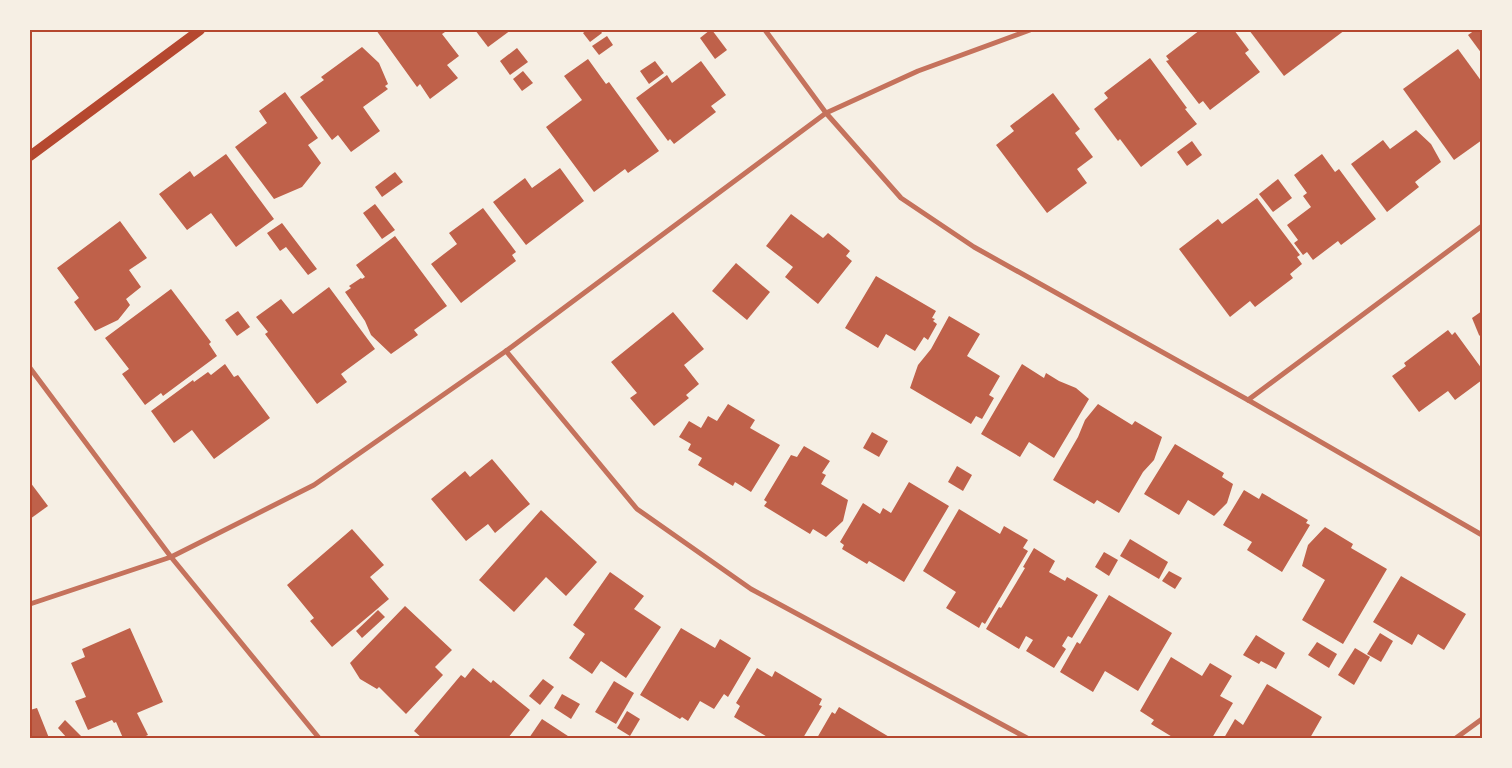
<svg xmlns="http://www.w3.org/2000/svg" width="1512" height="768" font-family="'IBM Plex Sans',sans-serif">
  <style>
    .building { fill: #bf614a }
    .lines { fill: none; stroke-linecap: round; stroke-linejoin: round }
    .minor { stroke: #c5725c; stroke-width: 5 }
    .secondary { stroke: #b5482f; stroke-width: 10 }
    .neatline { fill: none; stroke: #b5482f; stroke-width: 2 }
  </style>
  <rect width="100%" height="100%" fill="#f6efe4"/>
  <g class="building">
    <polygon points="376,30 448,30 442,34 459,56 447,65 458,78 430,99 420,84 417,87"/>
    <polygon points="475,30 511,30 488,47"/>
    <polygon points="587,30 600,30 602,33 590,42 583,33"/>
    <polygon points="710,30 712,30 727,50 715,59 700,38"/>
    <polygon points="1200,30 1234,30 1249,50 1245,53 1260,72 1210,110 1203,101 1199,104 1166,61 1169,60 1166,56"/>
    <polygon points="1249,30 1345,30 1284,76"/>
    <polygon points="1475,30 1482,30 1482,54 1468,35"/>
    <polygon points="607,36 613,45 599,55 592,46"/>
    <polygon points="362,47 379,63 388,84 385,86 388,89 363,107 380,131 351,152 338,135 332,140 300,97 324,80 321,77"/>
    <polygon points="517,48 528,62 510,75 500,61"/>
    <polygon points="1458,49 1482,82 1482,140 1454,160 1403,89"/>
    <polygon points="1150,58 1187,108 1185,109 1197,124 1141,167 1120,139 1118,141 1094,109 1108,98 1104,93"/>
    <polygon points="588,59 606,84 609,82 659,151 628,173 625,169 594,192 546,127 582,100 564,76"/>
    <polygon points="655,61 664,73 649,84 640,71"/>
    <polygon points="701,61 726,95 711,106 716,112 674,144 670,139 668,141 636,98 667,75 672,83"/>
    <polygon points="523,71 533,83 522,91 513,79"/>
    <polygon points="285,92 318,138 308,145 321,163 302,187 274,199 235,147 267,123 259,111"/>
    <polygon points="1053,93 1080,129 1075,133 1093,157 1077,169 1087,183 1047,213 996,145 1014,131 1010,126"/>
    <polygon points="1416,130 1431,144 1441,162 1415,182 1419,187 1387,212 1351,164 1383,140 1390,149"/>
    <polygon points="1192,141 1202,155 1187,166 1177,152"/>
    <polygon points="226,154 274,219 236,247 211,213 187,230 159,194 190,171 194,177"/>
    <polygon points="1322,154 1335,172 1339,169 1376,219 1341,245 1338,241 1313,260 1307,252 1303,255 1294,243 1298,240 1287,225 1311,207 1303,196 1307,193 1294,175"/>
    <polygon points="560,168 584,201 526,245 493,202 525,178 532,188"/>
    <polygon points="395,172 403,182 382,197 375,187"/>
    <polygon points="1278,179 1292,198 1273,212 1259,194"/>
    <polygon points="1257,198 1300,255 1297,257 1302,264 1290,274 1293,278 1255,307 1250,301 1230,317 1179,249 1218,219 1222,224"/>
    <polygon points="375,204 395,230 382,239 363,213"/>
    <polygon points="483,208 516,252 512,255 516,261 461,303 431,264 457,244 449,233"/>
    <polygon points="791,214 823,238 828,233 850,251 846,256 852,261 818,304 785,277 793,267 766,246"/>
    <polygon points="120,221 147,258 129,270 141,287 126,299 130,305 118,320 95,331 74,302 79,298 57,268"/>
    <polygon points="282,223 317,269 308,275 286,247 280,251 267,233"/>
    <polygon points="395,236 447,306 414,330 418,335 391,354 371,335 365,321 345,292 351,288 349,286 361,278 362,279 365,277 356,265"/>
    <polygon points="736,263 770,292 747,320 712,291"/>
    <polygon points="876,276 936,311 932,318 935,319 933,321 937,324 928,340 924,337 915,351 886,334 878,348 845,328"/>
    <polygon points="329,287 375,349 341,374 347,382 317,404 265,334 268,332 256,317 281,299 293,314"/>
    <polygon points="171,289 211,342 209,344 217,356 163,396 161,393 145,405 122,374 129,369 105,338"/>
    <polygon points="238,311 250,327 237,336 225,320"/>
    <polygon points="1482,311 1482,338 1479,335 1472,318"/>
    <polygon points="673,312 704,349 684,365 699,384 686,395 689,398 654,426 630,398 637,393 611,362"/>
    <polygon points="949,316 980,334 967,356 1000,376 989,395 994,398 982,419 976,416 971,424 910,388 918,365 931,349"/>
    <polygon points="1448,330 1452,335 1455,332 1482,369 1482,380 1455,400 1448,391 1419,412 1392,376 1406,366 1404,363"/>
    <polygon points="225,364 234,377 238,375 270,418 214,459 192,430 174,443 151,411 193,380 194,382 208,372 211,375"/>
    <polygon points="1022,364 1044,378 1046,373 1059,381 1076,388 1089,399 1054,458 1029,442 1020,457 981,434"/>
    <polygon points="728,404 755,420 750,428 780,445 751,492 735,482 733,486 698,465 702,458 688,450 691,444 679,437 689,421 701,428 708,416 717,421"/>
    <polygon points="1098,404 1132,425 1135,421 1162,437 1154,460 1143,472 1119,513 1097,500 1094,504 1053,480 1078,437 1085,420"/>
    <polygon points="872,432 888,441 879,457 863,448"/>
    <polygon points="1175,444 1224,473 1222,477 1233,484 1227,503 1214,516 1188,500 1179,515 1144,494"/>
    <polygon points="804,446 830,461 822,473 826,475 821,484 848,500 843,521 826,537 813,529 810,534 764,506 767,502 764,500 791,455 797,457"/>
    <polygon points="492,459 530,504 495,533 488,524 466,541 431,499 465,471 470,477"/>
    <polygon points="957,466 972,475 963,491 948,482"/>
    <polygon points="30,482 48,506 30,519"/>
    <polygon points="909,482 949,506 904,582 869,561 867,564 842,549 844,545 840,542 863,503 880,514 883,508 891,513"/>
    <polygon points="1244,490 1259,499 1262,493 1308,520 1306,523 1310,525 1282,572 1247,550 1252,542 1223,525"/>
    <polygon points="959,509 1000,534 1004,526 1028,540 1023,548 1028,551 985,624 982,622 979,628 946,608 956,592 923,571"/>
    <polygon points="541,510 597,562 566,596 546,577 514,612 479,580"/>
    <polygon points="1325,527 1353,544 1351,548 1387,569 1343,644 1302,620 1325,580 1302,566 1308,545"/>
    <polygon points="352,529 384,565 370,577 389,599 332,647 310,621 314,618 287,585"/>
    <polygon points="1130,539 1168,562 1159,579 1120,556"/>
    <polygon points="1034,548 1055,561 1049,572 1065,581 1067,577 1098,595 1072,638 1068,636 1062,646 1066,649 1054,668 1026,651 1033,640 1026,636 1019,649 986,629 999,607 1001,608 1025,568 1023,567"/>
    <polygon points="1104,552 1118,560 1109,576 1095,567"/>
    <polygon points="1169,571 1182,578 1175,589 1162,581"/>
    <polygon points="610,572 644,596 634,609 661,627 626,678 601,661 592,674 569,658 585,634 573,625"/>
    <polygon points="1401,576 1466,614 1444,650 1418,634 1412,645 1373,622"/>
    <polygon points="1109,595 1172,633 1138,691 1105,671 1093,692 1060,672 1077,642 1080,644"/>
    <polygon points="405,606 452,650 435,667 443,675 406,714 379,687 377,689 360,679 350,663"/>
    <polygon points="378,610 385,617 362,638 356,631"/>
    <polygon points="130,628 163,702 137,713 148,735 141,738 123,738 116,722 114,723 112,720 88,730 75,701 86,697 71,663 85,657 82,649"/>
    <polygon points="681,628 715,648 720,639 751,658 728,697 724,694 714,709 700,701 688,721 682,717 680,719 640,695"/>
    <polygon points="1380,633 1393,641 1381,662 1367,654"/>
    <polygon points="1256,635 1285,653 1276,669 1261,661 1259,664 1243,655"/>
    <polygon points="1317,642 1337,654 1329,668 1308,655"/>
    <polygon points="1355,648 1370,657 1354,685 1338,675"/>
    <polygon points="1171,657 1202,676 1210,663 1232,676 1220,696 1233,703 1212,738 1174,738 1151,724 1154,720 1140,711"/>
    <polygon points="473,668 491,683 493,680 530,710 508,738 422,738 414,731 461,675 465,678"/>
    <polygon points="757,668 772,677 775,671 822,699 819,705 822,706 803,738 769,738 734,717 740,706 736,703"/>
    <polygon points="543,679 554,687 540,705 529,696"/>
    <polygon points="614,681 634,693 616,724 595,712"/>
    <polygon points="1267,684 1322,717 1310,738 1224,738 1235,719 1243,725"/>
    <polygon points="562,694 580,704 571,719 554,708"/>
    <polygon points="839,707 891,738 817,738 832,712 835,714"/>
    <polygon points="37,708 49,738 30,738 30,710"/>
    <polygon points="627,711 640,719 630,736 617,728"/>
    <polygon points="542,719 571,738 529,738"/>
    <polygon points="65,720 83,738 67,738 58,728"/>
  </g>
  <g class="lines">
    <g class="minor">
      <polyline points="765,30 826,113 901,198 974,247 1248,400 1482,535"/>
      <polyline points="506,351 637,509 751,589 1027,738"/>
      <polyline points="30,368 171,557 319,738"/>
      <polyline points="1248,400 1482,226"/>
      <polyline points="30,604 171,557 314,485 506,351 826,113 918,71 1030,30"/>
      <polyline points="1456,738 1482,719"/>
    </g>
    <polyline class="secondary" points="30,156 200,30"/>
  </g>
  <rect width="1512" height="768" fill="none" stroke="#f6efe4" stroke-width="62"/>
  <rect x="31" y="31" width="1450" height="706" class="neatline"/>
</svg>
